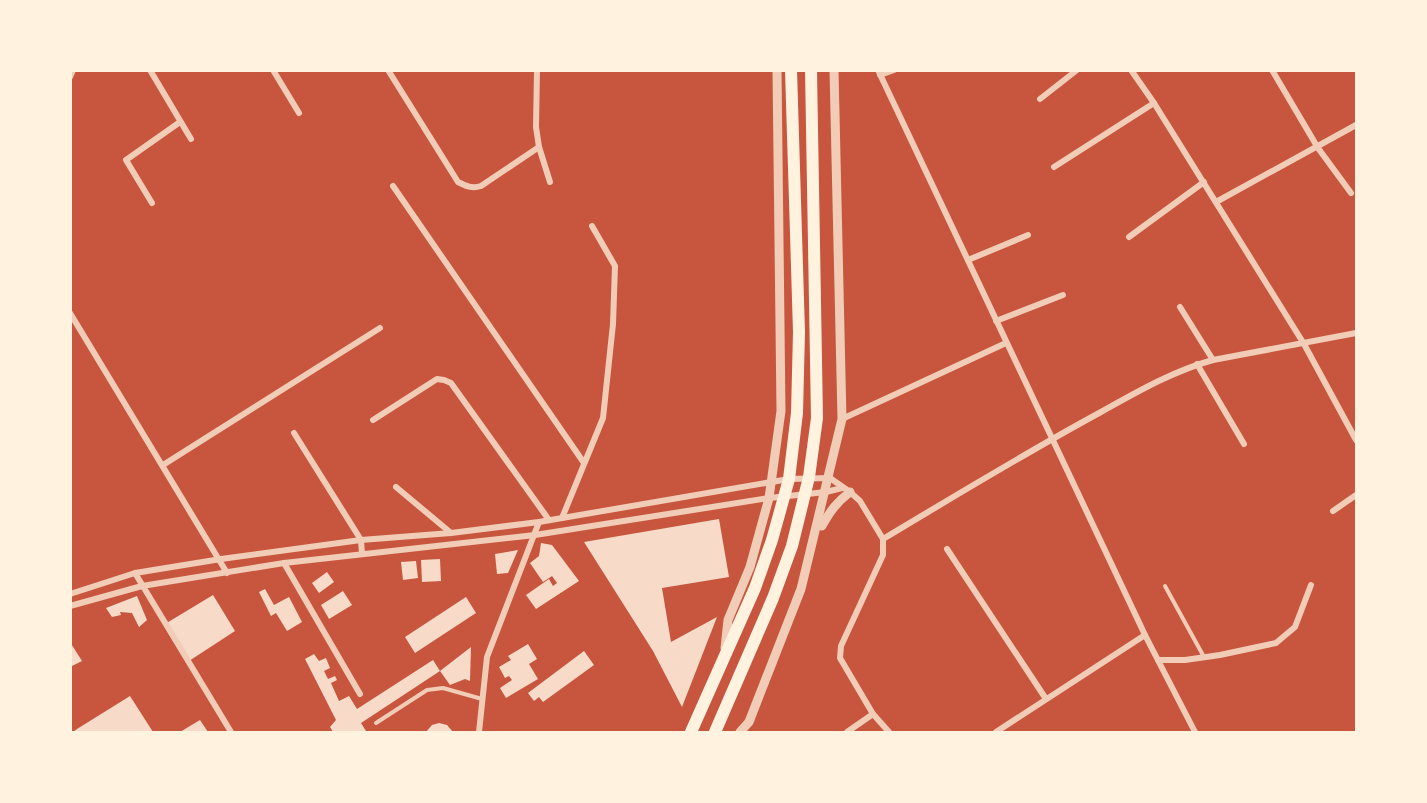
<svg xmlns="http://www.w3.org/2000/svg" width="1427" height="803" font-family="'Public Sans',sans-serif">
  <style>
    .building { fill: #f7dbc8 }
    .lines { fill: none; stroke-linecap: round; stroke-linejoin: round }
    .service { stroke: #f1ccb7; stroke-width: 4 }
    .minor { stroke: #f1ccb7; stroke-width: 6 }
    .tertiary { stroke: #f1ccb7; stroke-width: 9 }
    .primary { stroke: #fff3e0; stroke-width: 12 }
  </style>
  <rect width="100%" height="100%" fill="#c8553d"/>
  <g class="building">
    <polygon points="719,519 729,577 662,588 671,642 717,617 682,707 653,651 584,542"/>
    <polygon points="541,543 552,545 579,581 536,609 526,595 549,579 553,586 557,583 552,576 543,582 530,563 539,556"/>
    <polygon points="518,550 508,573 497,574 495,554"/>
    <polygon points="440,559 441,581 422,582 421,560"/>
    <polygon points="416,561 418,578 403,580 401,562"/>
    <polygon points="327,572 334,582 319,593 312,583"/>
    <polygon points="265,589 274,605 289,597 302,622 287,631 276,613 271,616 259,592"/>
    <polygon points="343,591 352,605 329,619 321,605"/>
    <polygon points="213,595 235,631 189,661 165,624"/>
    <polygon points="137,596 147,620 139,627 132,613 120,612 121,615 112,617 106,608"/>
    <polygon points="466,597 476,613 415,653 405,637"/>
    <polygon points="70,642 82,661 70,667"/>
    <polygon points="528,644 537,659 529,664 538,679 506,698 500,688 512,680 509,676 505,678 499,667 511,660 508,656"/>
    <polygon points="471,647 470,681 465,679 450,685 440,671"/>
    <polygon points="584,651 594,665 543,702 539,697 534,701 528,693"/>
    <polygon points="314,654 319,661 326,658 330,668 324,671 328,679 335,676 337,680 331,683 339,701 349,696 357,709 433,660 440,671 361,723 366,731 363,732 333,732 330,727 336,720 305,659"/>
    <polygon points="130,696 153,732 73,732 77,729"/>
    <polygon points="200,720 208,732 180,732"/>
    <polygon points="439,723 447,725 453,732 426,732 432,725"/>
  </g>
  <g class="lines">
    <g class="service">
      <polyline points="1165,586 1204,657"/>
      <polyline points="376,723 427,690 443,688 482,699"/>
    </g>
    <g class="minor">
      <polyline points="150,70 191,139"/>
      <polyline points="273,70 299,113"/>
      <path d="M388,70l70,112c8,4 14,7 23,4l58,-39"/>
      <polyline points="537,70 536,127 539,147 550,182"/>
      <polyline points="878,70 1145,635 1195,732"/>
      <polyline points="1131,70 1154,103 1304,344 1356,440"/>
      <polyline points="1272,70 1318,148 1351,193"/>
      <polyline points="880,75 894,70"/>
      <polyline points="70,77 73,70"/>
      <polyline points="1040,99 1077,70"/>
      <polyline points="1054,167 1154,103"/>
      <polyline points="393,186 584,463"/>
      <polyline points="1216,202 1356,125"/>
      <polyline points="152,203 126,160 180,122"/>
      <polyline points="1129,237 1204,182"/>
      <polyline points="968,260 1028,235"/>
      <polyline points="1180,307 1213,360"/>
      <polyline points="70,313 227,573"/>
      <polyline points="996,321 1063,295"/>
      <polyline points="1197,364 1244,444"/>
      <polyline points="842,419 1006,343"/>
      <polyline points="373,420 437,379 444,380 451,383 549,520"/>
      <polyline points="294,433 361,540 362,554"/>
      <polyline points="163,465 380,328"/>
      <polyline points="396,487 451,533"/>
      <polyline points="1333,511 1356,495"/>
      <polyline points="562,518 603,418 613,324 615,266 592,226"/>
      <path d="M883,539c72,-43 144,-87 218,-127 36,-20 72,-41 112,-52l143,-27"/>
      <polyline points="947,549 1046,699"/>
      <polyline points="284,563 360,694"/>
      <polyline points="135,573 231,732"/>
      <polyline points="70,594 135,573 221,559 361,540 451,533 539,522 789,479 830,478 850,492 860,501 883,539 883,555 841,646 840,658 873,714 889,732"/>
      <polyline points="70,606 142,586 284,563 535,535 769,498 826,492 842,488"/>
      <polyline points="1158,660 1185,660 1220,655 1276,643 1295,627 1311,585"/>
      <polyline points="479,732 487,657 539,522"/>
      <polyline points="847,732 873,714"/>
      <polyline points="996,732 1145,635"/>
    </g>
    <g class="tertiary">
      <path d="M822,526c8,-15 15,-24 28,-34"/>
      <polyline points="725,648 728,620 750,567 769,498 781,411 777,70"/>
      <polyline points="740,732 749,722 801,589 842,419 834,70"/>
    </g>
    <g class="primary">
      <polyline points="691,732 755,588 772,540 789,479 797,413 799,332 791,70"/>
      <polyline points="715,732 773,598 792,546 809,477 817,418 811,70"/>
    </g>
  </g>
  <rect width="1427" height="803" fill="none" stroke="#fff3e0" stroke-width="144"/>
</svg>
